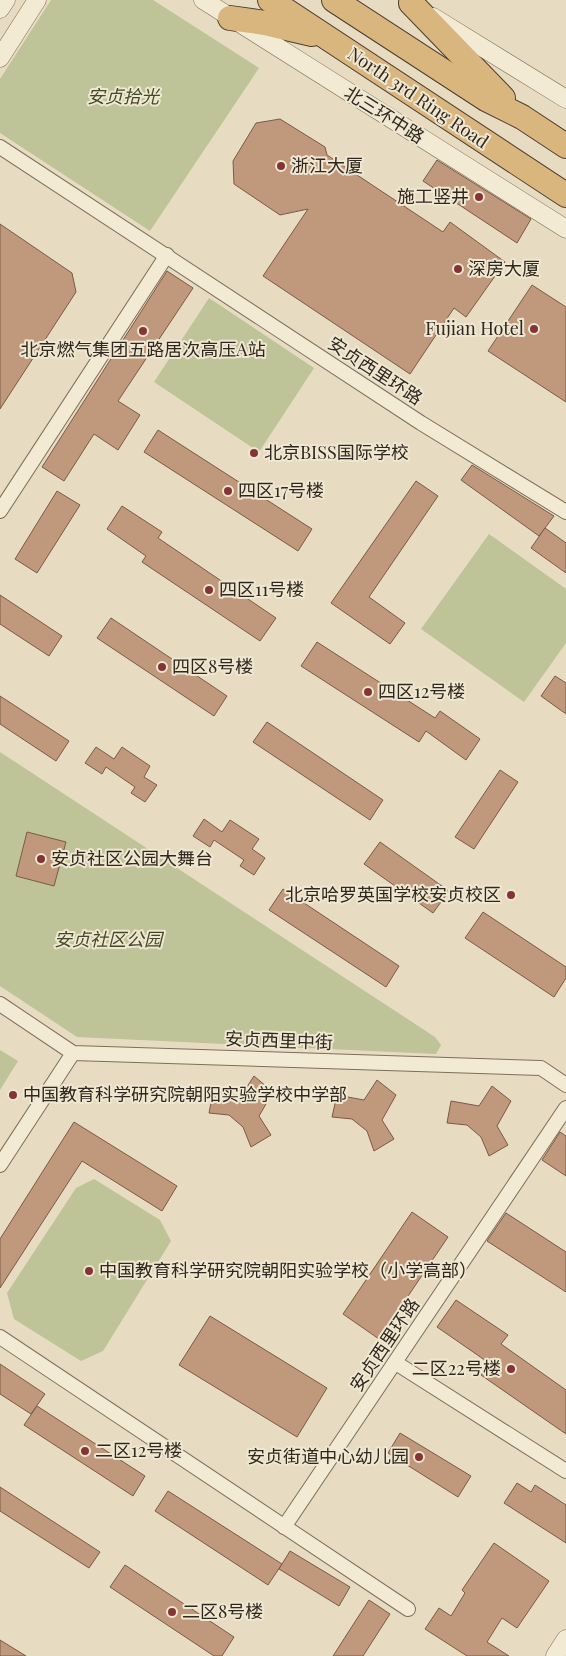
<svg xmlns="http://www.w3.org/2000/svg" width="566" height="1656" font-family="'Playfair Display','Noto Sans SC',serif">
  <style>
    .green { fill: #bec398 }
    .building { fill: #c0997d; stroke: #7a5a45 }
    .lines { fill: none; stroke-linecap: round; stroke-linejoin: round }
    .minor-casing { stroke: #7e6e5c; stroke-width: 16 }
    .tertiary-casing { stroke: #7e6e5c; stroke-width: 19 }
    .trunk-casing { stroke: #4d3d30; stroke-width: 26 }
    .minor { stroke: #f3ead4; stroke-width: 14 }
    .tertiary { stroke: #f3ead4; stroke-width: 18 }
    .trunk { stroke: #d8b67e; stroke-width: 24 }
    .poi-dot { fill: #853435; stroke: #efe7d1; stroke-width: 2 }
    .labels { text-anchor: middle; stroke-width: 4; stroke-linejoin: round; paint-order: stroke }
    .park-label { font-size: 18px; font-style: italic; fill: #414a27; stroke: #efe7d1 }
    .street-label { font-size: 18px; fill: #30271e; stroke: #efe7d1 }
    .poi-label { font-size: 18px; fill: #30271e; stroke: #efe7d1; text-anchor: start }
  </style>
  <rect width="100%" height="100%" fill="#e7dcc2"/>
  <g class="green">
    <polygon points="51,0 153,0 259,68 150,231 0,133 0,79"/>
    <polygon points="209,298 314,368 259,452 154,382"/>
    <polygon points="489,534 566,589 566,643 524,702 421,629"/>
    <polygon points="0,752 435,1037 441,1045 436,1054 77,1037 0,986"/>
    <polygon points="0,1050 18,1061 0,1090"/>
    <polygon points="94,1179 160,1220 171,1241 103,1351 81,1361 14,1319 7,1293 76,1188"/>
  </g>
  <g class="building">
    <polygon points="280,119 325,147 327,155 443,232 450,222 505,262 466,317 454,308 410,374 263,276 308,209 280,215 234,184 233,161 256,123"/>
    <polygon points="437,160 531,219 517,243 423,181"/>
    <polygon points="0,224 72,273 76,292 0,409"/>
    <polygon points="167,271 193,288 118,401 140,415 118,450 94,434 64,481 42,467"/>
    <polygon points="532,285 566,307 566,402 488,351"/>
    <polygon points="158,430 312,529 298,551 144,452"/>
    <polygon points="472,465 554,516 539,536 461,480"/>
    <polygon points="416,481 438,496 369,597 405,623 390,644 331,603"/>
    <polygon points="57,491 80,505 37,573 15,559"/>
    <polygon points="122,506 162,532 158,538 276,618 260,641 142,562 146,556 107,529"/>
    <polygon points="545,528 566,543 566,573 531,548"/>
    <polygon points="0,595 62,636 49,656 0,624"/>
    <polygon points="111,618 227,696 214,716 97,638"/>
    <polygon points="317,642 435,718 440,711 480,739 466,760 426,731 419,742 301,666"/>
    <polygon points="555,676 566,683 566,714 541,696"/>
    <polygon points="0,696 69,741 56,761 0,724"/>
    <polygon points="267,722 383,800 370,820 253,742"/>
    <polygon points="96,747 114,759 122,747 150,766 144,777 157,785 145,802 131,793 135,787 106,767 102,774 85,763"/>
    <polygon points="500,770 518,782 474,849 455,837"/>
    <polygon points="204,819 222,832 230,820 259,839 252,849 265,858 254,875 240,866 244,860 214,840 210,847 193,836"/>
    <polygon points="27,832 66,842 54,886 16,876"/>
    <polygon points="380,842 449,891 433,913 364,864"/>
    <polygon points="283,889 399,966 386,987 269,910"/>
    <polygon points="483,912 566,967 566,978 554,997 465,938"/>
    <polygon points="254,1076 273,1092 259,1116 271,1135 251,1147 243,1127 229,1115 209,1113 213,1092 241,1096"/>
    <polygon points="377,1080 396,1095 382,1120 394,1139 374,1151 367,1131 352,1119 332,1117 337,1095 364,1100"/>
    <polygon points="492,1086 511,1101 497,1126 508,1145 489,1156 481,1137 467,1125 447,1123 451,1101 479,1106"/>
    <polygon points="74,1122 177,1186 162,1211 82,1161 0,1288 0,1239"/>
    <polygon points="560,1132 566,1136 566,1176 542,1160"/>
    <polygon points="412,1212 448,1237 379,1339 343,1314"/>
    <polygon points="506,1213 566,1252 566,1292 487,1241"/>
    <polygon points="456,1300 508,1335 501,1344 566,1390 566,1434 481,1375 489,1363 437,1327"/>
    <polygon points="210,1316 327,1388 297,1437 179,1365"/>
    <polygon points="0,1364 45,1394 31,1414 0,1394"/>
    <polygon points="37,1406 145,1476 133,1496 24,1425"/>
    <polygon points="400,1433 471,1476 458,1497 388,1453"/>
    <polygon points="517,1483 531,1492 535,1485 566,1505 566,1543 504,1503"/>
    <polygon points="0,1487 100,1552 89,1568 0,1511"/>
    <polygon points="168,1491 282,1564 268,1585 155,1511"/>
    <polygon points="494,1543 549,1581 517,1628 502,1618 487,1642 509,1656 467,1656 425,1629 439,1608 451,1616 465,1593 462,1590"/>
    <polygon points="290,1551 350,1587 339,1606 279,1569"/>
    <polygon points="125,1565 234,1637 222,1656 214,1656 110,1587"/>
    <polygon points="369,1600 390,1614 363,1656 333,1656"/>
    <polygon points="0,1640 26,1656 0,1656"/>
  </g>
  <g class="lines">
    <g class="minor-casing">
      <g id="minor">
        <polyline points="0,147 421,423 566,512"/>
        <polyline points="0,511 167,255"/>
        <polyline points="0,1004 73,1053 541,1068 566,1085"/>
        <polyline points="0,1165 73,1053"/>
        <polyline points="0,1337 408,1609"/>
        <polyline points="396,1363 566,1471"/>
        <polyline points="284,1527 566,1108"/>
      </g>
    </g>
    <g class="tertiary-casing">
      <g id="tertiary">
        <polyline points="203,0 566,229"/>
        <polyline points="0,9 6,0"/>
        <polyline points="433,17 566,99"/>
        <polyline points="0,58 37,0"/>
        <polyline points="555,1656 566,1639"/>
      </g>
    </g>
    <g class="trunk-casing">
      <g id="trunk">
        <polyline points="270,0 566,195"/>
        <polyline points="334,0 486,99 522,117 566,146"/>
        <polyline points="411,3 503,98"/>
        <polyline points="230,18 265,23 312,34"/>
      </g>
    </g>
    <use href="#minor" class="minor"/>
    <use href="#tertiary" class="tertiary"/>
    <use href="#trunk" class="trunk"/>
  </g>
  <g class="poi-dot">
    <circle cx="281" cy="166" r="5"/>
    <circle cx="479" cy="197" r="5"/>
    <circle cx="458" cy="269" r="5"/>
    <circle cx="534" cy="329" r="5"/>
    <circle cx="143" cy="331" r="5"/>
    <circle cx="254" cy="453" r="5"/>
    <circle cx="228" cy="491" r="5"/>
    <circle cx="209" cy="590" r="5"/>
    <circle cx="162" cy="667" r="5"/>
    <circle cx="368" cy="692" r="5"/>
    <circle cx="41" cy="859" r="5"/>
    <circle cx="511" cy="895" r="5"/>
    <circle cx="13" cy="1095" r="5"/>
    <circle cx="89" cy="1271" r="5"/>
    <circle cx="511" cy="1369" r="5"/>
    <circle cx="85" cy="1451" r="5"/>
    <circle cx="419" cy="1457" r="5"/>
    <circle cx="172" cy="1612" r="5"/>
  </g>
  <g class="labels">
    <g class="park-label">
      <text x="123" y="103">安贞拾光</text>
      <text x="108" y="946">安贞社区公园</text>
    </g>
    <g class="street-label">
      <text transform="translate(418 98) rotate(34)" y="6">North 3rd Ring Road</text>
      <text transform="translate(384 115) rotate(32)" y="6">北三环中路</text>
      <text transform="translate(375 371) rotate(33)" y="6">安贞西里环路</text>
      <text transform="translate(279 1041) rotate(2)" y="6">安贞西里中街</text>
      <text transform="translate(385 1345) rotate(-56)" y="6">安贞西里环路</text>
    </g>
    <g class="poi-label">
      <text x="291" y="172">浙江大厦</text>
      <text x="469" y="203" text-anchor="end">施工竖井</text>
      <text x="468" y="275">深房大厦</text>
      <text x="524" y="335" text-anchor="end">Fujian Hotel</text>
      <text x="143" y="356" text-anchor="middle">北京燃气集团五路居次高压A站</text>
      <text x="264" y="459">北京BISS国际学校</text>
      <text x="238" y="497">四区17号楼</text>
      <text x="219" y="596">四区11号楼</text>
      <text x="172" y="673">四区8号楼</text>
      <text x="378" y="698">四区12号楼</text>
      <text x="51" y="865">安贞社区公园大舞台</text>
      <text x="501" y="901" text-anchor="end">北京哈罗英国学校安贞校区</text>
      <text x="23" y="1101">中国教育科学研究院朝阳实验学校中学部</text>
      <text x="99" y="1277">中国教育科学研究院朝阳实验学校（小学高部）</text>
      <text x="501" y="1375" text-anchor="end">二区22号楼</text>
      <text x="95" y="1457">二区12号楼</text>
      <text x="409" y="1463" text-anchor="end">安贞街道中心幼儿园</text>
      <text x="182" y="1618">二区8号楼</text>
    </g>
  </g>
</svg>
